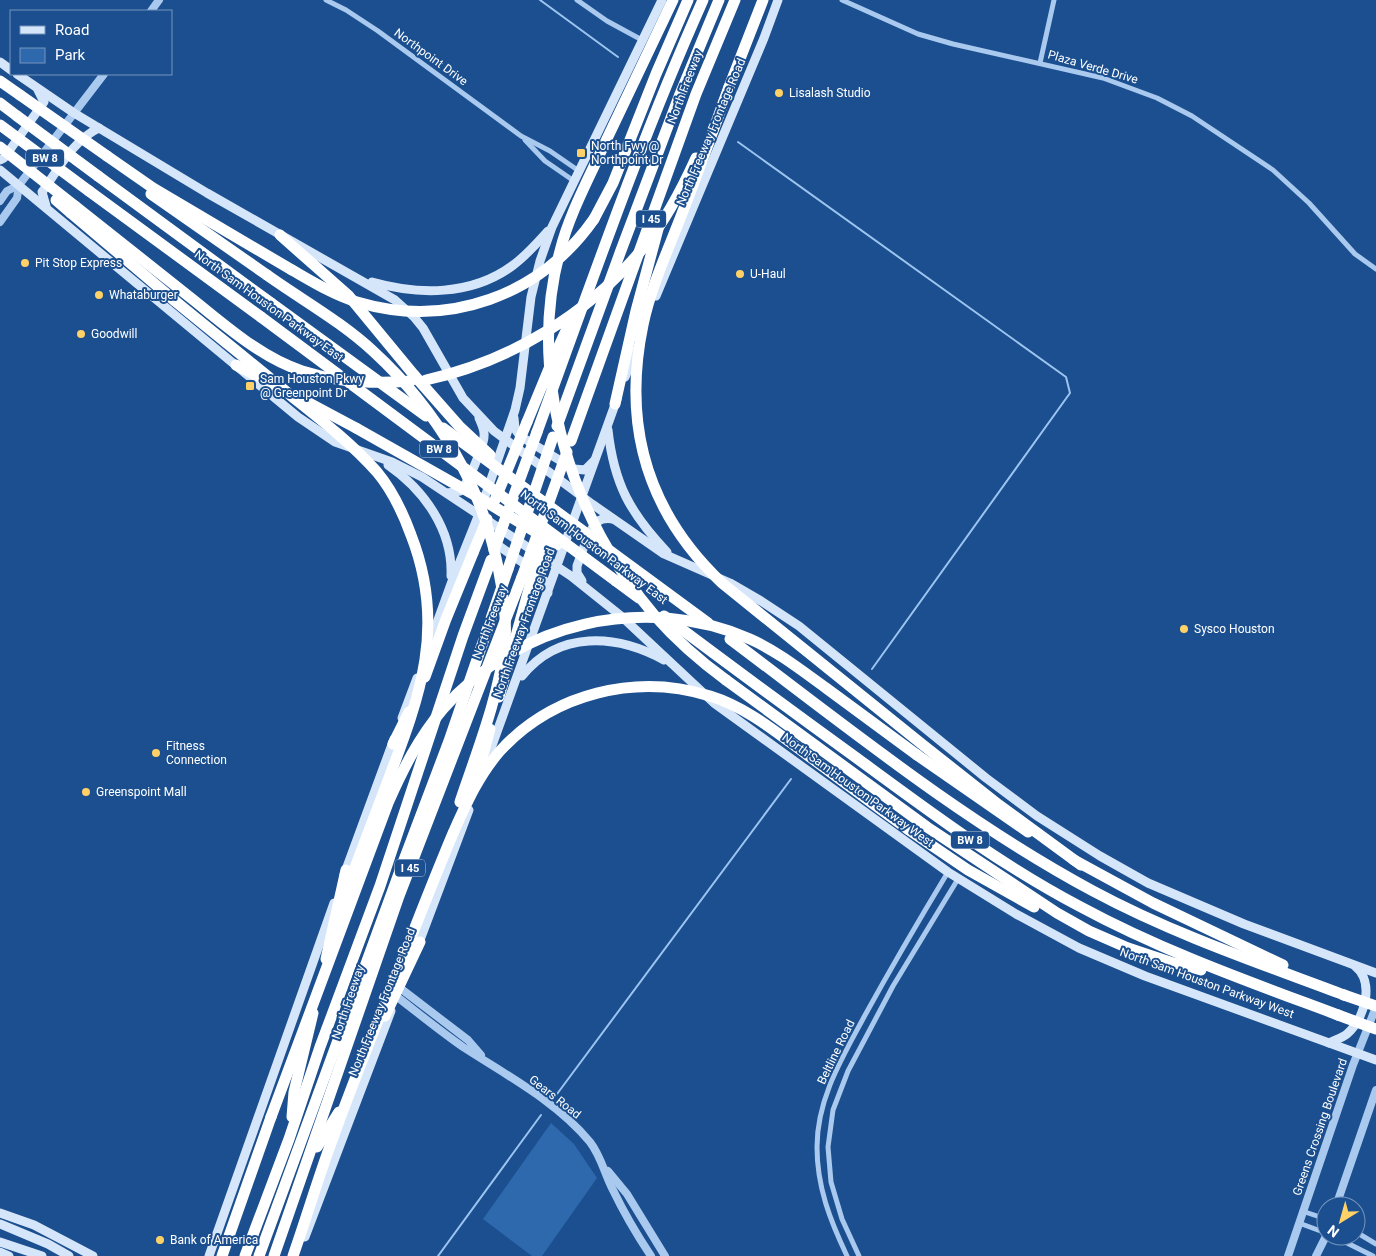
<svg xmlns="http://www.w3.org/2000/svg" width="1376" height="1256" font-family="Roboto,sans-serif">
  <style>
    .green { fill: #2e69ad }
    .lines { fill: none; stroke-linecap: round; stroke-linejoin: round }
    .stream { stroke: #9cc4f0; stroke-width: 2 }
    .minor { stroke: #a9c9ee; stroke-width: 5 }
    .tertiary { stroke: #a9c9ee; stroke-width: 8 }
    .secondary { stroke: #d6e6fa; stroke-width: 9 }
    .motorway { stroke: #fff; stroke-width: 11 }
    .motorway-bridge { stroke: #fff; stroke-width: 11 }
    .poi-dot { fill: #ffd166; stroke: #1b4f8f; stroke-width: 2 }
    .labels { text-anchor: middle; stroke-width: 4; stroke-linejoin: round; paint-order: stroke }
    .shield { fill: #1b4f8f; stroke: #bbcadd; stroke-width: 1 }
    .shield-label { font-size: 11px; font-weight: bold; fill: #fff }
    .street-label { font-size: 12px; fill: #fff; stroke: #1b4f8f }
    .poi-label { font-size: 12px; fill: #fff; stroke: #1b4f8f; text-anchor: start }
  </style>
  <rect width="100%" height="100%" fill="#1b4f8f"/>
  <polygon class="green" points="551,1123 574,1144 597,1178 542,1256 532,1256 483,1219"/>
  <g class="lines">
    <g class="stream">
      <polyline points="540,0 618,57"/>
      <polyline points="738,142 1066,377 1070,393 872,669"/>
      <polyline points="557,1094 791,779"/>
      <polyline points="438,1256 541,1115"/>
    </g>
    <g class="minor">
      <polyline points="326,0 346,10 378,31 521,136 550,151 579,171"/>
      <polyline points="577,0 607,21 642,40"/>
      <polyline points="842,0 918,34 953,44 1103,78 1157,98 1192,116 1273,170 1309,203 1355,254 1376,269"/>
      <polyline points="1040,63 1054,0"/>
      <polyline points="525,140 545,161 574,181"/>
      <polyline points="1302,1211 1326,1219"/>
      <polyline points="1299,1223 1326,1233"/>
      <polyline points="1356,1232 1376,1244"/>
      <polyline points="1333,1236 1373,1256"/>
      <path d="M847,1256c-17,-36 -30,-69 -30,-109 0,-48 25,-89 47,-130 27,-49 55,-97 84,-145"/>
      <polyline points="859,1256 842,1219 831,1182 828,1147 833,1110 848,1071 893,986 958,879"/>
    </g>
    <g class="tertiary">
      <polyline points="151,11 159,0"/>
      <polyline points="0,201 7,191 19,185 104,74"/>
      <polyline points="0,222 17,198 19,185"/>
      <polyline points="400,988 468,1040 481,1055"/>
      <path d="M396,996c22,17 44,35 67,51 43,28 93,54 127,95 11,14 15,33 23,48 11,23 24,45 38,66"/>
      <polyline points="608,1171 627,1194 665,1256"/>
      <polyline points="1336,1206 1376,1090"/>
      <polyline points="1288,1256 1353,1065 1376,1007"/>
      <polyline points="1316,1256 1326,1236"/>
    </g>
    <g class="secondary">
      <polyline points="0,62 11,70"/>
      <polyline points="17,74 74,113 207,193 395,300 414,317 423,328 463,398 494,431 592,504 664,554 730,583 761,601 799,626 986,778 1037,816 1100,856 1148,883 1244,924 1376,973"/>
      <polyline points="0,160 4,158 44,102 38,90"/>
      <polyline points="0,170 298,417 335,442 392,462 422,477 571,576 621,616 714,703 948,872 1016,914 1079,948 1145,976 1376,1060"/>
      <path d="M46,206l-4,-14c16,-22 31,-52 57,-64"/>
      <path d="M372,282c46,13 99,14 140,-16 14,-10 25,-23 36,-35"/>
      <polyline points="656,296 764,38 778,0"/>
      <polyline points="625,377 636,350"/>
      <polyline points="514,418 515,429 520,436 574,469 585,470 594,461"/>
      <path d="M608,430c6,54 22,83 59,122"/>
      <path d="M388,465c36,25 65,65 63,111"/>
      <path d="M448,493l12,-2c8,-7 23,-44 24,-54 1,-7 -2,-12 -5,-19"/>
      <polyline points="492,541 539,574 546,583 548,593"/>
      <path d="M582,581l-5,-8v-7c4,-10 12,-38 20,-44 5,-4 10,-4 16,-3"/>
      <polyline points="430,642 451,584 479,514 515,410 520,388 531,297 540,261 552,227 662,0"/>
      <path d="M522,676c37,-46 94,-42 142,-16"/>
      <polyline points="402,718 417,678"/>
      <polyline points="485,765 617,399"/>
      <polyline points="344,875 394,739"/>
      <polyline points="417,948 469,810"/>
      <path d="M1329,1043c6,-3 13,-5 18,-9 18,-16 28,-52 8,-68"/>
      <polyline points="0,1213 34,1225 93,1256"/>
      <polyline points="0,1224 48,1244 69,1256"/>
      <polyline points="305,1237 391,1011"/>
      <polyline points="0,1242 42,1256"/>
      <polyline points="0,1252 9,1256"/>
      <polyline points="209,1256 334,903"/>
    </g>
    <g class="motorway">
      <polyline points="0,81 20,95"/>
      <polyline points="729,87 763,0"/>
      <polyline points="0,103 17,116"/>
      <polyline points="107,156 153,188 292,270"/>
      <polyline points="98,176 271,303"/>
      <polyline points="89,191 261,317"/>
      <polyline points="151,194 267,275"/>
      <path d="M75,206c39,31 78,62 116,92 34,27 69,59 111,73 34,11 73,13 109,10"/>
      <polyline points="71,213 175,301"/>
      <polyline points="594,219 613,183 656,74 688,0"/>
      <polyline points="280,235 348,295 414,375"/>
      <polyline points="236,365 275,385"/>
      <polyline points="298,397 356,428"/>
      <polyline points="615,404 636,311 658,229"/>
      <polyline points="527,422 553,359 570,322"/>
      <polyline points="557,426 620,253 680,94 719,0"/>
      <path d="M537,432c53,-145 103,-291 166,-432"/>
      <polyline points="571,441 696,94 735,0"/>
      <polyline points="616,581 639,598"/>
      <path d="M664,616c64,48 129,96 194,143 72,53 143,106 221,147 83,45 171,76 259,109"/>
      <path d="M730,639c117,88 233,182 363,252 80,43 166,72 251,104"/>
      <polyline points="425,677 446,619 473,553"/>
      <polyline points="726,680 927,827 1057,913 1089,931 1128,948 1170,962 1201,970"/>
      <polyline points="499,697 531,582"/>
      <polyline points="393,744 409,712"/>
      <polyline points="917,755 1028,832"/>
      <polyline points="475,784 490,729"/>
      <polyline points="909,830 968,870 1034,907"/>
      <polyline points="1074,860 1153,903 1283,965"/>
      <polyline points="326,959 346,870"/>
      <polyline points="385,1016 420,942"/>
      <polyline points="292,1117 294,1092 313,1013"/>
      <polyline points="317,1147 339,1112"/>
      <polyline points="222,1256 271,1117"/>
      <polyline points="245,1256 289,1139 320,1047 380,886 463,636 491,560"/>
      <polyline points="259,1256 404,860 449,741 508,569"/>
      <polyline points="274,1256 399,896 522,577"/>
    </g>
    <g class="motorway-bridge">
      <path d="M673,0c-23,48 -46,97 -69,145 -16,35 -35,70 -44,106 -34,126 12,268 95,365 21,24 45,45 71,64"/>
      <path d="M729,87c-15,41 -30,83 -46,124 -14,37 -32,75 -40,114 -21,101 4,187 79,258l201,162 76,60 82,60"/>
      <polyline points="20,95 107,156"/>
      <polyline points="17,116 98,176"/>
      <polyline points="0,125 89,191"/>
      <polyline points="0,147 75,206"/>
      <polyline points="56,200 71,213"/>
      <path d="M292,270c21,12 42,25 65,32 91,27 183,-6 237,-83"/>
      <path d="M267,275c35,25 75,47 107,77 63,58 107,132 124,215 5,25 9,50 7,75 -6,55 -28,109 -45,160"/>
      <path d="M175,301c40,33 81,65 120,98 29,23 58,46 82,73 15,18 26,41 34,63 37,95 7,166 -27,256 -16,42 -32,85 -48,127"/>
      <polyline points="271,303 426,416"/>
      <polyline points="261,317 616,581"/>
      <polyline points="414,375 459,426 490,455"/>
      <path d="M426,380c85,-19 163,-66 218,-133 22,-27 38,-58 52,-89"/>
      <polyline points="356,428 478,497 557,545"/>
      <polyline points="443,428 708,623"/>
      <polyline points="495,500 527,422"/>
      <polyline points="494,550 537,432"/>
      <polyline points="473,553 487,519"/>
      <polyline points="508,569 553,437"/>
      <polyline points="522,577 567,452"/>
      <polyline points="531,582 544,533"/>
      <polyline points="1344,995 1376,1006"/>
      <polyline points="1338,1015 1376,1029"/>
      <path d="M271,1117l117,-314c15,-34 31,-66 55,-94 75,-87 202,-116 307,-70 27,12 51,31 76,49 30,22 61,45 91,67"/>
      <path d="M293,1256c14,-40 26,-81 41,-121 25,-69 53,-137 80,-205 13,-33 26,-66 40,-99 13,-29 25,-56 46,-80 53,-58 136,-78 210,-55 36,11 66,36 96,58 34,25 68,51 103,76"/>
    </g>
  </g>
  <g class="poi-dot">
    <circle cx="779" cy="93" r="5"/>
    <rect x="576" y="148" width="10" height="10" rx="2.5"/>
    <circle cx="25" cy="263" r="5"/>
    <circle cx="740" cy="274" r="5"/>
    <circle cx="99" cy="295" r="5"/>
    <circle cx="81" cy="334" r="5"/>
    <rect x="245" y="381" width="10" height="10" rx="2.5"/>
    <circle cx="1184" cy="629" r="5"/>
    <circle cx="156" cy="753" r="5"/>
    <circle cx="86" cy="792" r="5"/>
    <circle cx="160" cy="1240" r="5"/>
  </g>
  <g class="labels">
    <g class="shield">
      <rect x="26" y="149.5" width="38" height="17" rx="4"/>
      <rect x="636" y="210.5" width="30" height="17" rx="4"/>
      <rect x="420" y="440.5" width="38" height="17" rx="4"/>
      <rect x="951" y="831.5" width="38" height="17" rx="4"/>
      <rect x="395" y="859.5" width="30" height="17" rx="4"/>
    </g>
    <g class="shield-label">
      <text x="45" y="162">BW 8</text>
      <text x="651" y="223">I 45</text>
      <text x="439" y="453">BW 8</text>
      <text x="970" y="844">BW 8</text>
      <text x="410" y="872">I 45</text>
    </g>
    <g class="street-label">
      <text transform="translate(431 57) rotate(36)" y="4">Northpoint Drive</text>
      <text transform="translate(1093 67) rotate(16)" y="4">Plaza Verde Drive</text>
      <text transform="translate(685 87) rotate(-69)" y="4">North Freeway</text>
      <text transform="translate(711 132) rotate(-67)" y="4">North Freeway Frontage Road</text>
      <text transform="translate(269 306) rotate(36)" y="4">North Sam Houston Parkway East</text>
      <text transform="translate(594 547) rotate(37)" y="4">North Sam Houston Parkway East</text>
      <text transform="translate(490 622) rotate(-69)" y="4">North Freeway</text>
      <text transform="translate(524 623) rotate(-70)" y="4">North Freeway Frontage Road</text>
      <text transform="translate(858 790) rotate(36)" y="4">North Sam Houston Parkway West</text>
      <text transform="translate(1207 983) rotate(20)" y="4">North Sam Houston Parkway West</text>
      <text transform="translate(348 1002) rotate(-71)" y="4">North Freeway</text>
      <text transform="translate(382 1002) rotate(-68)" y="4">North Freeway Frontage Road</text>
      <text transform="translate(836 1052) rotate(-64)" y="4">Beltline Road</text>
      <text transform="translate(555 1097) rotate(38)" y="4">Gears Road</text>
      <text transform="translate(1320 1127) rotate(-71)" y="4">Greens Crossing Boulevard</text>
    </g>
    <g class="poi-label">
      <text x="789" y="97">Lisalash Studio</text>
      <text x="591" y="150">North Fwy @<tspan x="591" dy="14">Northpoint Dr</tspan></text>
      <text x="35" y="267">Pit Stop Express</text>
      <text x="750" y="278">U-Haul</text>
      <text x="109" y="299">Whataburger</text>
      <text x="91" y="338">Goodwill</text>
      <text x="260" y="383">Sam Houston Pkwy<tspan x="260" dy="14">@ Greenpoint Dr</tspan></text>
      <text x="1194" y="633">Sysco Houston</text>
      <text x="166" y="750">Fitness<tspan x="166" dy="14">Connection</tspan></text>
      <text x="96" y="796">Greenspoint Mall</text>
      <text x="170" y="1244">Bank of America</text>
    </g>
  </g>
  <rect x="10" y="10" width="162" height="65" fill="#1b4f8f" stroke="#7695bc"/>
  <rect x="20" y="26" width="25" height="8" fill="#d6e6fa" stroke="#7695bc"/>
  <text x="55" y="35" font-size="15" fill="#ffffff">Road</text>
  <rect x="20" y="48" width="25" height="15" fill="#2e69ad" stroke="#7695bc"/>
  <text x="55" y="60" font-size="15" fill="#ffffff">Park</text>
  <g transform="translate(1341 1221) rotate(217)"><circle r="24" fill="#1b4f8f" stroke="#7695bc"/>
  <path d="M0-4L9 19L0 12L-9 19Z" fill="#ffd166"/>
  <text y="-8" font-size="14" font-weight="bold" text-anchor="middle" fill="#ffffff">N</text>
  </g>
</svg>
